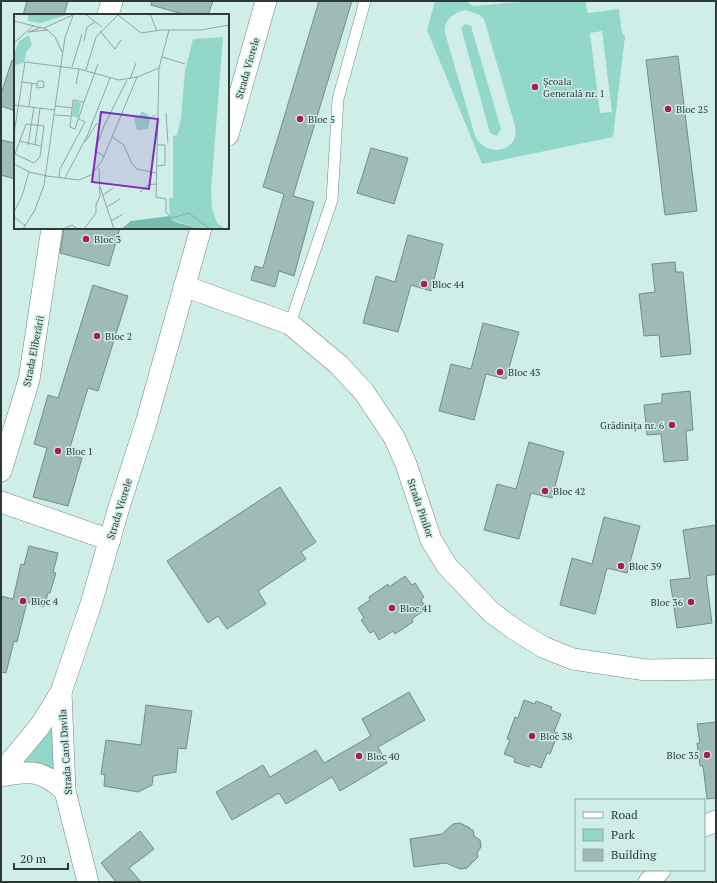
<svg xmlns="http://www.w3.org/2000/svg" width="717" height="883" font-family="'PT Serif',serif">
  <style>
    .green { fill: #93d7cb; fill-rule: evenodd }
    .building { fill: #9ebbb5; stroke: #718e88 }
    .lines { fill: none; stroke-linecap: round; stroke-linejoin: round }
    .service-casing { stroke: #6d8984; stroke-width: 12 }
    .minor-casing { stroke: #6d8984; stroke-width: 22 }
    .service { stroke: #fff; stroke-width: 11 }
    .minor { stroke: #fff; stroke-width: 21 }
    .poi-dot { fill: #aa1b57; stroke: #d0eee8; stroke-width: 1.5 }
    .labels { text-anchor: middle; stroke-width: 3; stroke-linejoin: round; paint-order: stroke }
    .street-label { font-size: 10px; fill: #2e3a38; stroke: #d0eee8 }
    .poi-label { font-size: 10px; fill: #2e3a38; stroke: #d0eee8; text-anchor: start }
    .inset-road { fill: none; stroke: #8fa6a2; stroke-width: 1 }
    .view { fill: #7b2cbf; fill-opacity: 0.15; stroke: #7b2cbf; stroke-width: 2 }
    .inset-edge { fill: none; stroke: #2e3a38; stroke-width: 2 }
  </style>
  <rect width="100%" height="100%" fill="#d0eee8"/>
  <g class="green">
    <path d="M435,1h31l7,5 59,-5h53l3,12 31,-4 3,24 3,3 -12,101 -131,27 -55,-134zM466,10l14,5 4,4 31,107c6,26 -29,33 -40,10l-30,-103c-2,-13 9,-21 21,-23zM602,31l10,81 -12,1 -10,-80z"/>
    <polygon points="465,24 471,26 501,129 497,136 490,133 461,28"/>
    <polygon points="54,722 57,773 23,764"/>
  </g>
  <g class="building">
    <polygon points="27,1 68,1 64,15 23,15"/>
    <polygon points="152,1 213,1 208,15 186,15 151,5"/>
    <polygon points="319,1 352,1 293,196 314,202 294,276 279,271 275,287 251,280 255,266 263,268 284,194 263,187"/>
    <polygon points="678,56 697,211 665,215 646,60"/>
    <polygon points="12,60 15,61 15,111 1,106 1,94"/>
    <polygon points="1,140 15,143 15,179 1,175"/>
    <polygon points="371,148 408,158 394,204 357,193"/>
    <polygon points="64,228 120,228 109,266 60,253"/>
    <polygon points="408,235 443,244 431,291 411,285 398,332 363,323 376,276 395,282"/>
    <polygon points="675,262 676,272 683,272 691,354 661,357 659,335 644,336 639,294 655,292 652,264"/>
    <polygon points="93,285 128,296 98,391 88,388 68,454 82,458 68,506 33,497 47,448 34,444 48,395 58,398"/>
    <polygon points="483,323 519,332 506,379 486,374 474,420 439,411 451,364 471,369"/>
    <polygon points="690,391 693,430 686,431 688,460 664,462 661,434 647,435 644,405 662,403 662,394"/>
    <polygon points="529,442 564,452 552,498 531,493 519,539 484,530 497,484 516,489"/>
    <polygon points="280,487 316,542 301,552 306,559 258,591 266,604 227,629 218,616 208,623 167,561"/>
    <polygon points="604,517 640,526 627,573 607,568 595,614 560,605 572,558 592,564"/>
    <polygon points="716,525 716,574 706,576 712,623 677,628 670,580 690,578 683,530"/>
    <polygon points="29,546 58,553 53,572 56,573 50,593 48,593 44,607 27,602 17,642 14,641 6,673 1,672 1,596 13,599 21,564 24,565"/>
    <polygon points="405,576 412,585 415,583 424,597 421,600 427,608 412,619 413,622 395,634 393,631 379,640 374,631 370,633 361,620 364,618 358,608 370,600 369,597 388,584 389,587"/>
    <polygon points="409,692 425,720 378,747 387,763 340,791 332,777 286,804 279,793 232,820 216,792 263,765 270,777 316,750 324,763 371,736 362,719"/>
    <polygon points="524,700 535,704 536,701 552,707 551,710 561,714 554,732 558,733 550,754 547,753 541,768 531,764 529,767 514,762 515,758 504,754 510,740 507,739 515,717 518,718"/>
    <polygon points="146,705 192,711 186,749 178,748 176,772 153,776 152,785 138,792 104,786 105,775 101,774 106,740 141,745"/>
    <polygon points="716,722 716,798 707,799 703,766 700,766 697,743 700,743 697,724"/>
    <polygon points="460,823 470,828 471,830 473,830 474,836 480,840 481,847 477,853 478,857 467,868 460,869 446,863 414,867 410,839 442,834 453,824"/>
    <polygon points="140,831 154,849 129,868 141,882 116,882 101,863"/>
  </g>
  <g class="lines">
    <g class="service-casing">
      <polyline id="service" points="290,324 332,200 338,99 365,1"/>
    </g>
    <g class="minor-casing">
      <g id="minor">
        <polyline points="108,15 112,1"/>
        <polyline points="228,135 266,1"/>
        <polyline points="184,286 290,324 339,365 364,392 394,437 406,464 431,540 447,566 491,612 514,629 543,647 573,659 646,670 716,669"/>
        <polyline points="1,471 29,380 52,228"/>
        <polyline points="1,502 110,540"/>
        <polyline points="61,692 65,791 88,882"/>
        <polyline points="1,773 40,726 61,692 91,604 119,507 146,423 201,228"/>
        <path d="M1,776c30,-6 41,-6 64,15"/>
        <polyline points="704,826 716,821"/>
        <polyline points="649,882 660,870"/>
      </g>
    </g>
    <use href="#service" class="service"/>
    <use href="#minor" class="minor"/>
  </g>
  <g class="poi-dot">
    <circle cx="535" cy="87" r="4"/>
    <circle cx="668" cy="109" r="4"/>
    <circle cx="300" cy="119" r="4"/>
    <circle cx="86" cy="239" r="4"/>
    <circle cx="424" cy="284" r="4"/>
    <circle cx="97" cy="336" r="4"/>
    <circle cx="500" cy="372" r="4"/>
    <circle cx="672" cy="425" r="4"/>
    <circle cx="58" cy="451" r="4"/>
    <circle cx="545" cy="491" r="4"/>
    <circle cx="621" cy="566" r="4"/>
    <circle cx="23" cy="601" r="4"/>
    <circle cx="691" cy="602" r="4"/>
    <circle cx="392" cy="608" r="4"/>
    <circle cx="532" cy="736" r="4"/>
    <circle cx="707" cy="755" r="4"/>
    <circle cx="359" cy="756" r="4"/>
  </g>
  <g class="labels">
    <g class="street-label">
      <text transform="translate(247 68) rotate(-74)" y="4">Strada Viorele</text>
      <text transform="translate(33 351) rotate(-79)" y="4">Strada Eliberării</text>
      <text transform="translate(421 508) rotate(71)" y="4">Strada Pinilor</text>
      <text transform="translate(119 509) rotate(-73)" y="4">Strada Viorele</text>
      <text transform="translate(65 752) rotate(-94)" y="4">Strada Carol Davila</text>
    </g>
    <g class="poi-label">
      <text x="543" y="85">Școala<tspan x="543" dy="12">Generală nr. 1</tspan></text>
      <text x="676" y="113">Bloc 25</text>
      <text x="308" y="123">Bloc 5</text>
      <text x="94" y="243">Bloc 3</text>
      <text x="432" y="288">Bloc 44</text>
      <text x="105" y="340">Bloc 2</text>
      <text x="508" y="376">Bloc 43</text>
      <text x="664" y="429" text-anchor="end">Grădinița nr. 6</text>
      <text x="66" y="455">Bloc 1</text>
      <text x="553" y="495">Bloc 42</text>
      <text x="629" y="570">Bloc 39</text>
      <text x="31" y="605">Bloc 4</text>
      <text x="683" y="606" text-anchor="end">Bloc 36</text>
      <text x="400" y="612">Bloc 41</text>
      <text x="540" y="740">Bloc 38</text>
      <text x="699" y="759" text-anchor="end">Bloc 35</text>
      <text x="367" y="760">Bloc 40</text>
    </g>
  </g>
  <g transform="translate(14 14)">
    <rect width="215" height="215" fill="#d0eee8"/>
    <path d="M14,0h42l-29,9 -13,-2zM15,21l3,10 -6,7 -2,11 -9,2 -1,8v-19l5,-13zM209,23l-12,154 1,17 5,15 8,6h-25l-30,-10 -1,-21h4v-62l4,-1 4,-17 4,-47 8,-32zM60,87l7,2 -3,15 -6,-2zM126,95l-3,5 1,3 4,-6 9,6 5,-3 -1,3h-14l9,2 -2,10 -11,1 -3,-11z" fill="#93d7cb"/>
    <path d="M156,202v3l6,3 24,7h-79l10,-8z" fill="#76bcb0"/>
    <path class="inset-road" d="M71,0l17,13M136,0l7,17M104,1l23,18 20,-3h40l28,-5M0,7l32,8 9,8 7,15M30,14l31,-14M155,16l-10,38 -3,129 10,2v13l5,6 18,-5 21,16M86,17l15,18 6,-9M14,18l20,-2M15,18l13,-5M70,27l3,-14 8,-5M0,29l20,-18M148,43l23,7M58,53l10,-33M72,56l10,-33 22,-22M116,65l6,-16M8,68l15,2 1,-3h5l1,6 -7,1v-4M62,70l3,-15M59,86l11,2 -9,27 -5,-2zM70,88l14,-38M0,91l41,5M42,92l16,2M15,93l3,-24M152,99l2,30M41,101l16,1M12,110l18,2 -4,31 -6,6 -19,-9zM0,120l11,-72 54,7 40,11 18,-3 22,-9M98,123l12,8 7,17 6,7 19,4M5,127l22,5M71,128l12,-19M14,131l6,-38M21,131l5,-37M90,142l-9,-5 9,-25 23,-46M0,150l15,8 18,4 32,4 12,-5 11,-14 35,-84M143,152l8,-1v-20h-8M45,163l1,-8 25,-47 -6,-3M51,164l23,-44 22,-56M86,173l14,42M126,178l8,-7 8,-1M89,181l10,-7M93,193l13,-8M0,198l8,-16 7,-24M0,203l12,9M97,207l12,-7M9,215l12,-19 9,-25 21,-148 8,-21M49,215l9,-4 6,4M70,215l12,-16v-8l4,-9 -1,-28"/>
    <path class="view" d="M87,98l57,7 -9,70 -57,-7z"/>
    <rect width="215" height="215" class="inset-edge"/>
  </g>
  <rect width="717" height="883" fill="none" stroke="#2e3a38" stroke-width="4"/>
  <rect x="575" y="799" width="130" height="72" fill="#d0eee8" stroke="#8fa6a2"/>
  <rect x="583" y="812" width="20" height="6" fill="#ffffff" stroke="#8fa6a2"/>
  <text x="611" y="819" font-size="12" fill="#2e3a38">Road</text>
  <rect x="583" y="829" width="20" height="12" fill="#93d7cb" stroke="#8fa6a2"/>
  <text x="611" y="839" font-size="12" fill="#2e3a38">Park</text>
  <rect x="583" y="849" width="20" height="12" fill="#9ebbb5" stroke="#8fa6a2"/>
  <text x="611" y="859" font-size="12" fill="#2e3a38">Building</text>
  <path d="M14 863v6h54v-6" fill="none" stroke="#2e3a38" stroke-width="2"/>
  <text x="20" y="863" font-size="12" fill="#2e3a38" stroke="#d0eee8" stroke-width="3" paint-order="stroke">20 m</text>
</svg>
